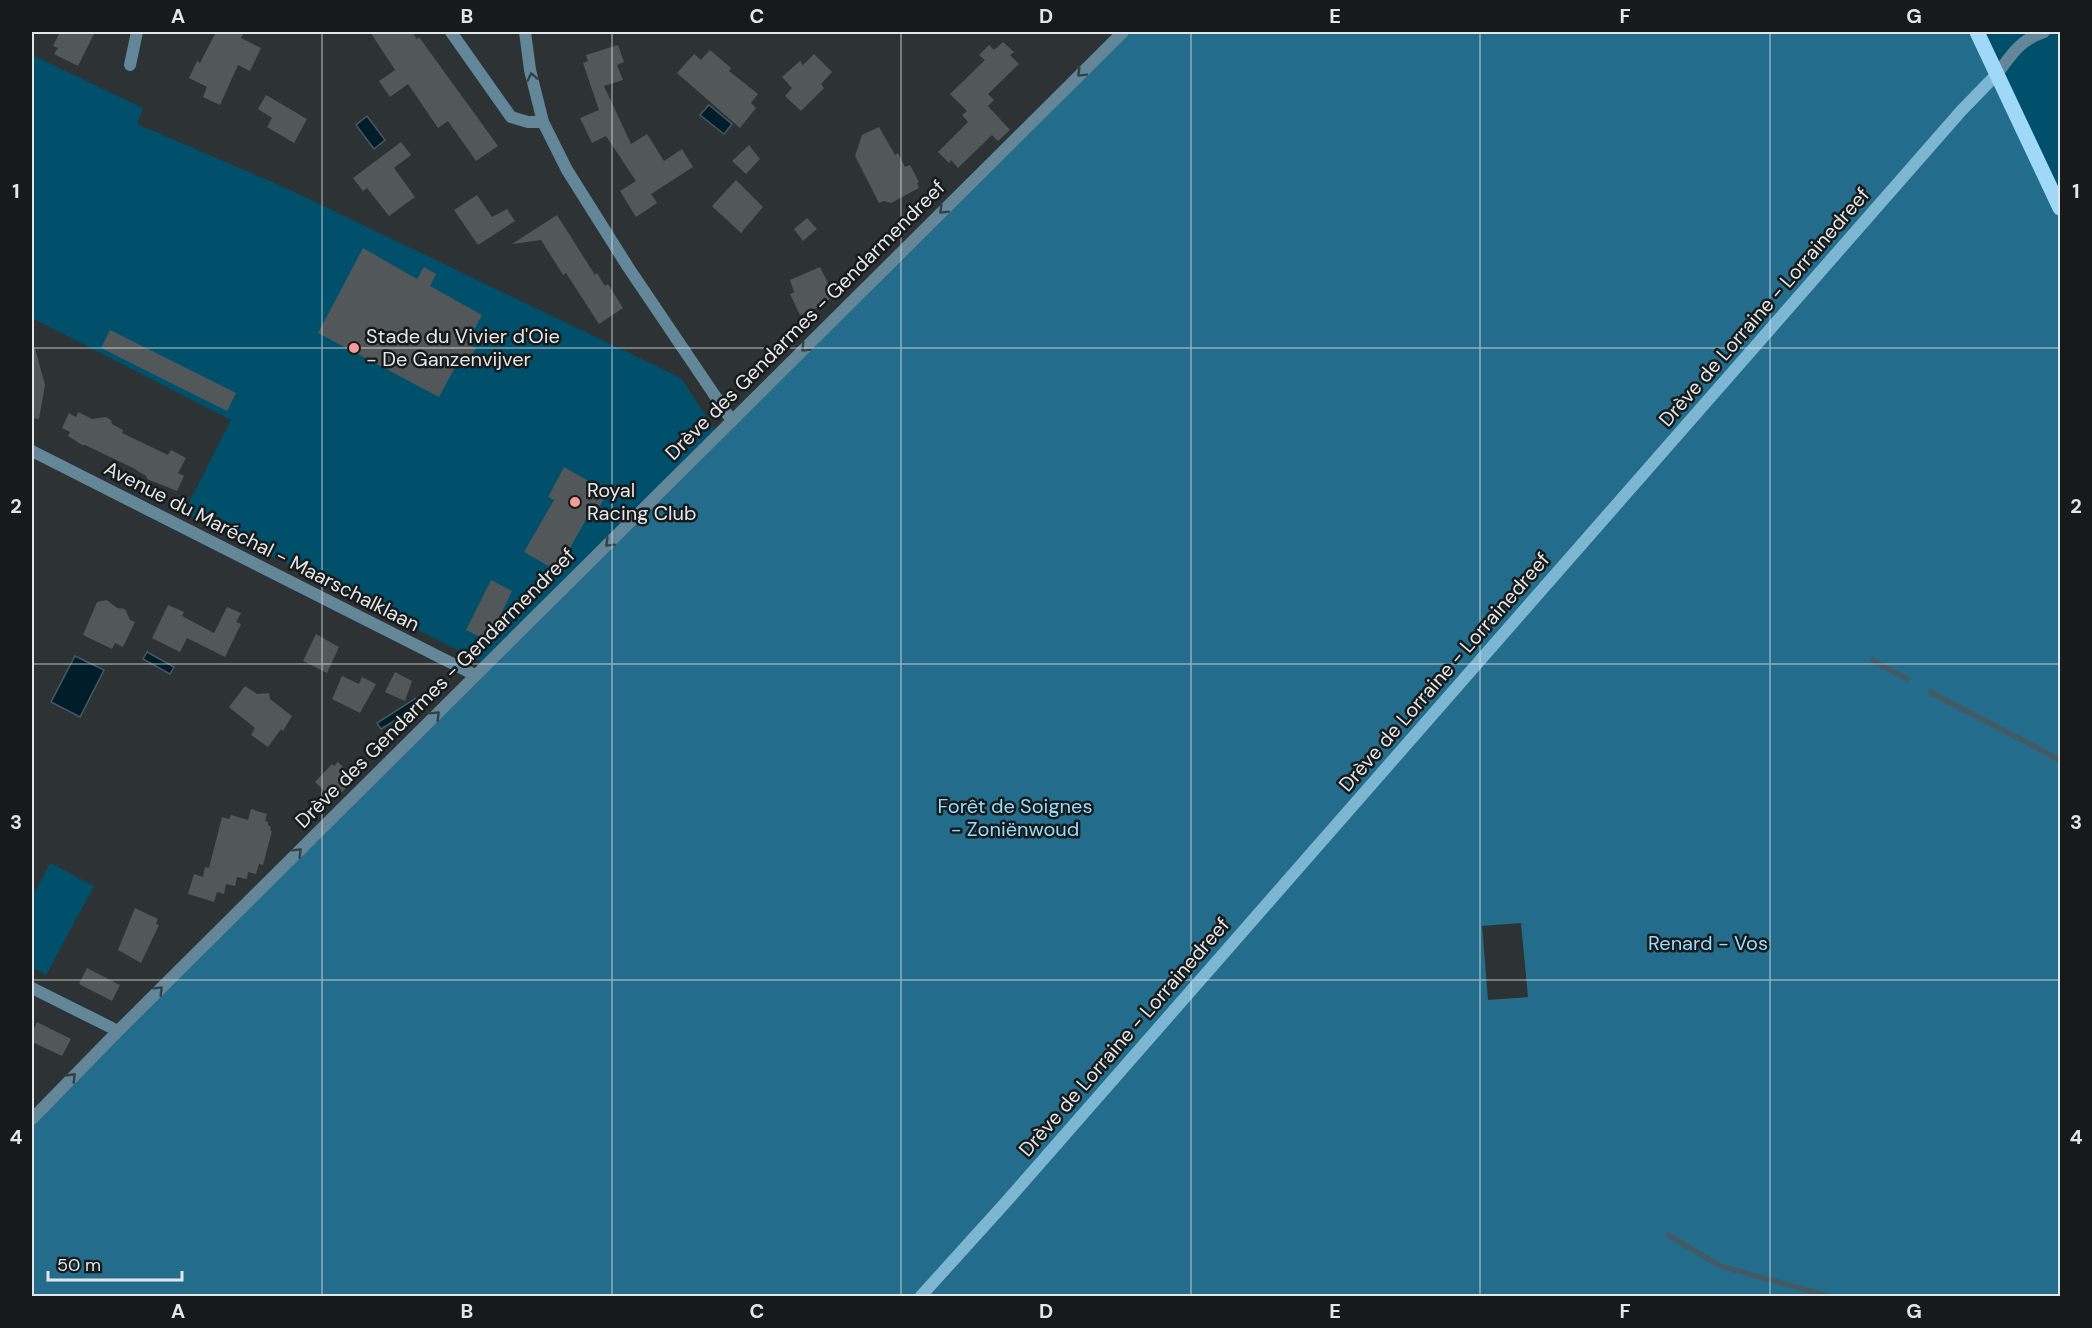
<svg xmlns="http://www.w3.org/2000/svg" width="2092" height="1328" font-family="'DM Sans',sans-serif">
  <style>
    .green { fill: #004f6b }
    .forest { fill: #246c8b; fill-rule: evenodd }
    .water { fill: #011d2a; stroke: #455963; stroke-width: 1.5 }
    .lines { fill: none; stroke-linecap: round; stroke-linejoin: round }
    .stream { stroke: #455963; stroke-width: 5 }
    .building { fill: #52575a }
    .minor { stroke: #638699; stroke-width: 12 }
    .tertiary { stroke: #638699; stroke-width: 12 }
    .secondary { stroke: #7db6d3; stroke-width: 12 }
    .primary { stroke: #9fd9f7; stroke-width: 15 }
    .oneway { stroke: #324047 }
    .grid { fill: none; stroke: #e3e6e8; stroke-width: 1.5; stroke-opacity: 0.55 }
    .poi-dot { fill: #f59b99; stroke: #171a1b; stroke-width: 2 }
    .labels { text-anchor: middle; stroke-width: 5; stroke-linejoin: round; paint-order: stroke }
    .street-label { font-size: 20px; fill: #e3e6e8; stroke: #171a1b }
    .poi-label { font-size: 20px; fill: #e3e6e8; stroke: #171a1b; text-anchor: start }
    .park-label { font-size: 20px; fill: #98dbfd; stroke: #171a1b }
    .neatline { fill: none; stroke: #e3e6e8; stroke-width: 2 }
    .grid-label { font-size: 20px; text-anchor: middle; font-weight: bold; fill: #e3e6e8 }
  </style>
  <rect width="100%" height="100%" fill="#2d3235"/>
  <g class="green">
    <polygon points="1981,32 2060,32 2060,197"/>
    <polygon points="32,55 143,108 137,124 286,188 681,378 715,430 481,662 184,512 231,420 32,318"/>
    <polygon points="50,863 94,886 46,975 32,967 32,898"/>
  </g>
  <path class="forest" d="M1129,32h852l79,165v1099h-2028v-174zM1521,923l7,74 -40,3 -6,-74z"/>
  <g class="water">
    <polygon points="709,105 732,124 724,134 700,115"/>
    <polygon points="367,116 385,140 374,149 356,125"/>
    <polygon points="147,652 174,667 170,674 143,659"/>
    <polygon points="75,656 104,670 80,717 51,702"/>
    <polygon points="416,698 420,705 381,729 377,723"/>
  </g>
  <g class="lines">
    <g class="stream">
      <polyline points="1872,660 1907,679"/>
      <polyline points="1930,692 2060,760"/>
      <polyline points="1668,1235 1720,1266 1828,1296"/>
    </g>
  </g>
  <g class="building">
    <polygon points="60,32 95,32 78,66 54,54 58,48 53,46"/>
    <polygon points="216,32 244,32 241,38 261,48 250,71 238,65 220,105 203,97 207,87 189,78 197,61 200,63"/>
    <polygon points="370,32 412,32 417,39 419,37 498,146 476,161 448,121 438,128 408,84 390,97 379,81 395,70"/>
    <polygon points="1003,42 1014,52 1010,55 1019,64 988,94 994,100 988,106 1010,130 998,141 992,135 958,168 951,160 949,163 938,152 968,122 962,115 967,111 950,94 985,60 979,55 989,45 994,50"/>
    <polygon points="618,45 624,62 617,65 623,80 604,86 631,144 647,134 664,161 682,149 693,167 651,194 657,203 636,217 620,191 636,181 606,136 592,143 580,118 599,110 583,63 588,61 586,55"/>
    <polygon points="710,50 731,68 729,71 758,94 751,103 756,108 740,128 677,73 694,54 701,60"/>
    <polygon points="814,54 832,72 821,84 824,88 801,111 785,96 792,88 782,77 800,61 803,65"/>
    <polygon points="266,95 307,119 294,143 267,127 272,118 258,109"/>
    <polygon points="879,127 895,155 898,153 905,167 910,165 919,182 917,183 919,188 891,203 884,201 879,203 855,156 862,135"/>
    <polygon points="401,142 411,155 394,168 415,197 389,216 367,188 363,191 353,178"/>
    <polygon points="749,145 760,159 746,174 732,161"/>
    <polygon points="736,180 763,207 741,233 712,206"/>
    <polygon points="477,195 492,217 507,209 515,221 478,245 454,210"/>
    <polygon points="557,215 595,275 597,273 605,286 608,284 623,308 599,324 566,273 563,275 541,240 512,244"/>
    <polygon points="807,218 817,229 803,241 794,229"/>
    <polygon points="363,248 417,279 424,267 436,274 430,286 482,315 467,344 476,348 466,366 458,362 439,397 318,333"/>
    <polygon points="820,267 835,297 821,303 819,307 800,315 790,294 794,292 790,280"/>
    <polygon points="110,330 236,393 227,411 101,348"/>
    <polygon points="35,348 45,385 39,419 32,418 32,349"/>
    <polygon points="78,412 92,419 106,417 111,420 112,424 123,430 122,433 168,455 171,450 186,458 178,473 184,476 177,491 147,479 146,476 133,468 85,445 82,445 68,436 70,432 62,428 69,413 76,417"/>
    <polygon points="564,467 608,492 593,518 588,516 557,571 524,552 554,500 548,497"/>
    <polygon points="491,580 512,591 488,641 466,630"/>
    <polygon points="107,600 117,608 125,609 130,620 135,622 123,647 115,643 112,649 83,635 97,602"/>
    <polygon points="168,605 184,612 182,616 214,633 227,607 241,613 236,622 241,624 225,657 187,638 180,652 152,638"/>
    <polygon points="316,634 339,647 327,673 303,661"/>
    <polygon points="395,672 412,681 405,701 385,692"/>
    <polygon points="342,676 359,684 362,677 376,684 360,713 332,699"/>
    <polygon points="245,686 257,694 269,693 270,699 292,716 283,731 281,729 268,747 251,735 255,728 229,707"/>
    <polygon points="338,762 355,779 334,800 315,782 332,764 334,766"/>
    <polygon points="251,809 267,814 265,821 268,822 268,825 271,827 270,830 272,831 263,865 259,864 256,874 248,872 247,879 237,877 235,886 226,884 224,894 217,892 214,902 188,894 194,874 203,877 205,867 209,868 222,817 229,819 231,815 248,820"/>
    <polygon points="135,908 158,919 156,924 159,925 141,963 118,950"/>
    <polygon points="87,968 120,985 112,1001 79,984"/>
    <polygon points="37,1022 71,1039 62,1056 32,1042 32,1033"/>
  </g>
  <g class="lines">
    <g class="minor">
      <polyline points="451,32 511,117 528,122 543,122"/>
      <polyline points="525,32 530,70 543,122 567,170 628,267 732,421"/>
      <polyline points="130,65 137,32"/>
      <polyline points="32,451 475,675"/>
      <polyline points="32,988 118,1031"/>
      <polyline points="32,1119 118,1031 1123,32"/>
    </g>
    <path class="tertiary" d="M1997,74c15,-20 23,-34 47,-42"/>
    <polyline class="secondary" points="921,1296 1006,1202 1961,111 1997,74"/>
    <polyline class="primary" points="1977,32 2060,208"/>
  </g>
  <defs><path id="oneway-chevron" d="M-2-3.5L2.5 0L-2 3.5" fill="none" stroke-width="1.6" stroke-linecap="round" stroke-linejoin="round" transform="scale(1.5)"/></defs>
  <g class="oneway">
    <use href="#oneway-chevron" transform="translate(1081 73) rotate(135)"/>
    <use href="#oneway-chevron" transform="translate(532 77) rotate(-102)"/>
    <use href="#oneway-chevron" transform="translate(943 210) rotate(135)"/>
    <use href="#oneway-chevron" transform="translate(805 348) rotate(135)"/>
    <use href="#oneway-chevron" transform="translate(609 543) rotate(135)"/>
    <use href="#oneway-chevron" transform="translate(436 715) rotate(-45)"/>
    <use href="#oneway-chevron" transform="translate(298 852) rotate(-45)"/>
    <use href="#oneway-chevron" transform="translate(159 990) rotate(-45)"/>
    <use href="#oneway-chevron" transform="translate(72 1077) rotate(-46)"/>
  </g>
  <path class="grid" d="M322,32v1264M612,32v1264M901,32v1264M1191,32v1264M1480,32v1264M1770,32v1264M32,348h2028M32,664h2028M32,980h2028"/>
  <g class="poi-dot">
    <circle cx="354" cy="348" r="6"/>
    <circle cx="575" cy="502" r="6"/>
  </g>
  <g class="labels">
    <g class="street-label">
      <text transform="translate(1764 307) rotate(-49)" y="7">Drève de Lorraine - Lorrainedreef</text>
      <text transform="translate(805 320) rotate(-45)" y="7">Drève des Gendarmes - Gendarmendreef</text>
      <text transform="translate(262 546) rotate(27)" y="7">Avenue du Maréchal - Maarschalklaan</text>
      <text transform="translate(1444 672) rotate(-49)" y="7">Drève de Lorraine - Lorrainedreef</text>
      <text transform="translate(435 688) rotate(-45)" y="7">Drève des Gendarmes - Gendarmendreef</text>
      <text transform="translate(1124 1037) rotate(-49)" y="7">Drève de Lorraine - Lorrainedreef</text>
    </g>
    <g class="poi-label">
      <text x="366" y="343">Stade du Vivier d'Oie<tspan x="366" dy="23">- De Ganzenvijver</tspan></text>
      <text x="587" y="497">Royal<tspan x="587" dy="23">Racing Club</tspan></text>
    </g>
    <g class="park-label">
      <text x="1015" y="813">Forêt de Soignes<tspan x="1015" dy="23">- Zoniënwoud</tspan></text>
      <text x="1708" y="950">Renard - Vos</text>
    </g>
  </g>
  <rect width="2092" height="1328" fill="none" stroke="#171a1b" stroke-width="66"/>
  <path d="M48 1271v9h134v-9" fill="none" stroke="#e3e6e8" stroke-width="3"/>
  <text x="57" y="1271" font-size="18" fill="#e3e6e8" stroke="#171a1b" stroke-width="4.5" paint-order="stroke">50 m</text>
  <rect x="33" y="33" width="2026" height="1262" class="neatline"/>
  <g class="grid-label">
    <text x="178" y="23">A</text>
    <text x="467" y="23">B</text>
    <text x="757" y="23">C</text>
    <text x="1046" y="23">D</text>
    <text x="1335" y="23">E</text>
    <text x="1625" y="23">F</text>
    <text x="1914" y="23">G</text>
    <text x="16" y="198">1</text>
    <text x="2076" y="198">1</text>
    <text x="16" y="513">2</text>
    <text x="2076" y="513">2</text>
    <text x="16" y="829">3</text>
    <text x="2076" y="829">3</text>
    <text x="16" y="1144">4</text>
    <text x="2076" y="1144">4</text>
    <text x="178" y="1318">A</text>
    <text x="467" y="1318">B</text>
    <text x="757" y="1318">C</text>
    <text x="1046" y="1318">D</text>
    <text x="1335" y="1318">E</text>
    <text x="1625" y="1318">F</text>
    <text x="1914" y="1318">G</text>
  </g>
</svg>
